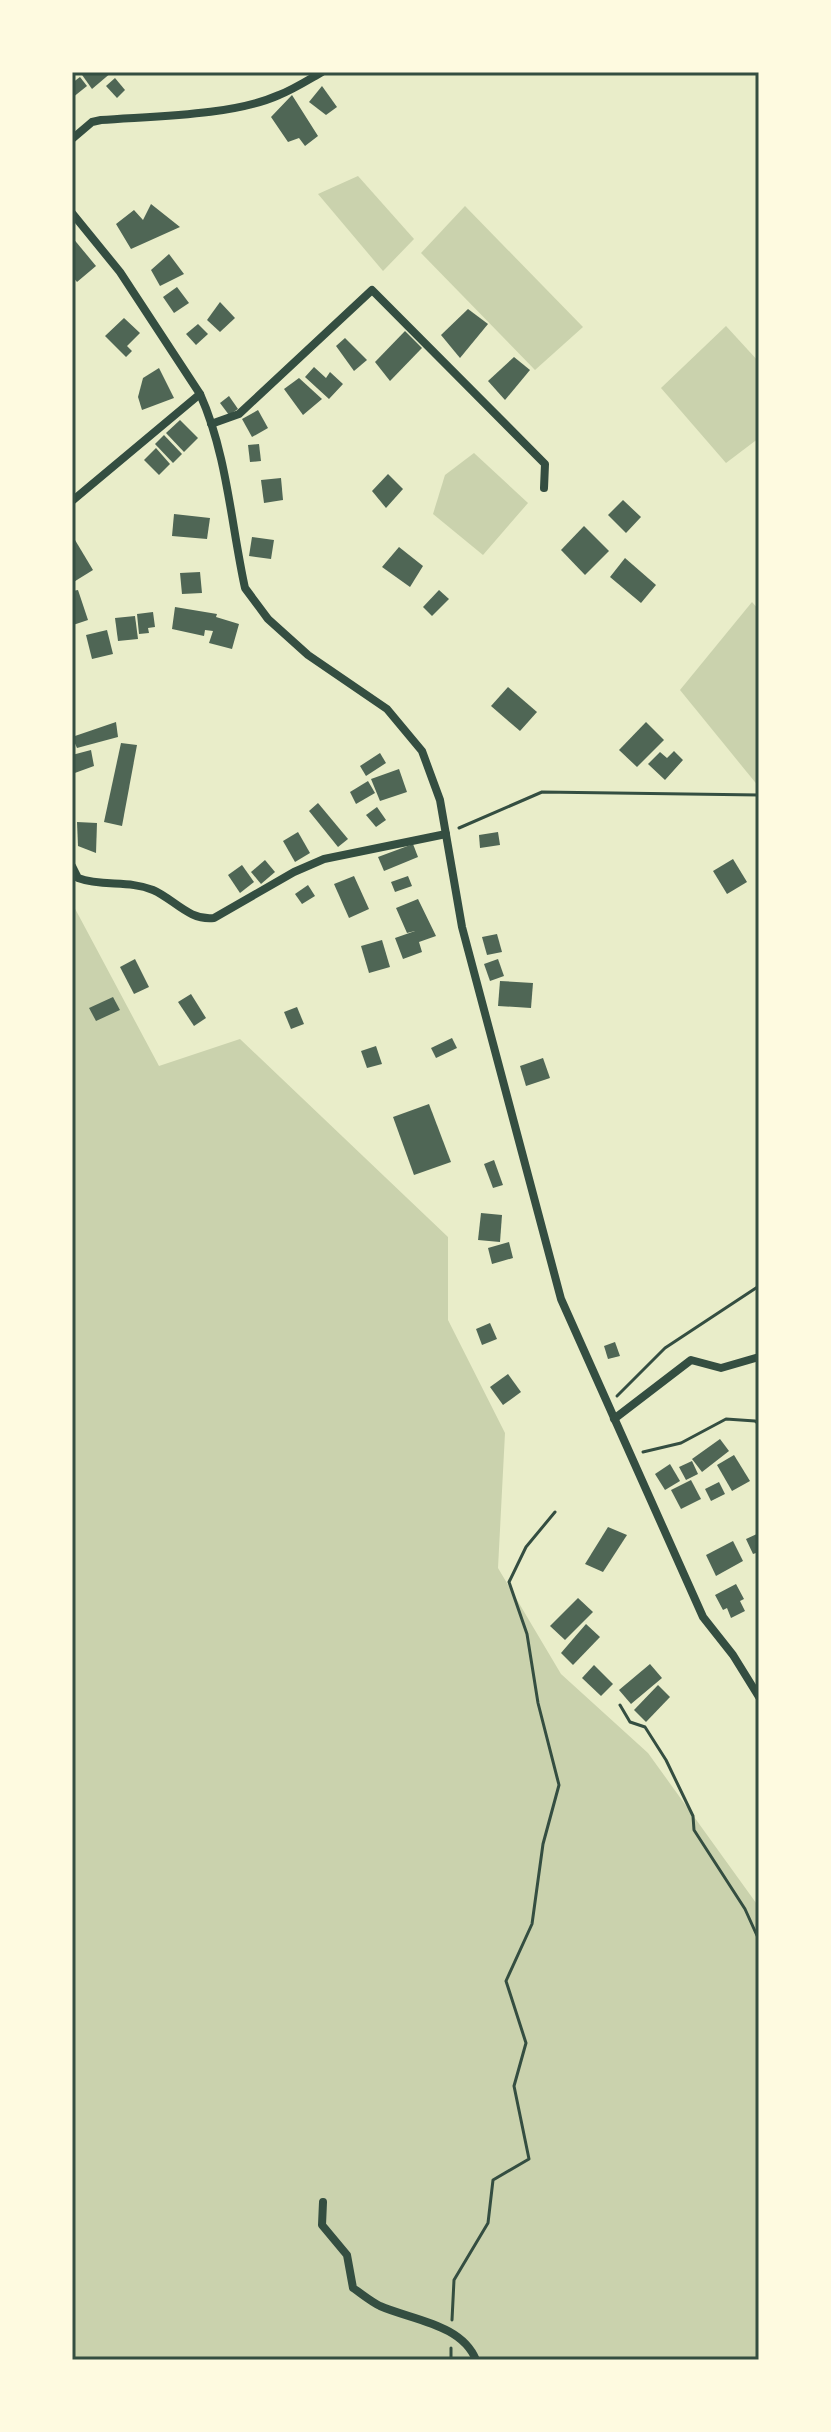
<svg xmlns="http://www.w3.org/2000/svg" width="831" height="2432" font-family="'Open Sans',sans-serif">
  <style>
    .green { fill: #cad2ad }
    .building { fill: #4f6655 }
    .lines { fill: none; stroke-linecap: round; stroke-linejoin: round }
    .path { stroke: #344e41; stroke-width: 3 }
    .minor { stroke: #344e41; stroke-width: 8 }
    .neatline { fill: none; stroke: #344e41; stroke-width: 3 }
  </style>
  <rect width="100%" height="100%" fill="#e9edc9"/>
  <g class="green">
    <polygon points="358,176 414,239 383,271 318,194"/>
    <polygon points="465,206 583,327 535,370 421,253"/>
    <polygon points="726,326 759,362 759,438 726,463 661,388"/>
    <polygon points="474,453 528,503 483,555 433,514 445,475"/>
    <polygon points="752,602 759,610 759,787 680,690"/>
    <polygon points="72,903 159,1066 240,1039 448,1237 448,1320 505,1433 498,1568 561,1674 648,1753 759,1907 759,2360 72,2360"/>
  </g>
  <g class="building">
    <polygon points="80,72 112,72 92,89"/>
    <polygon points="80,77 87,86 72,98 72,83"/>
    <polygon points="115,78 125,90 117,98 106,86"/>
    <polygon points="322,86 337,107 326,115 309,102"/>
    <polygon points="292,95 318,136 305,146 299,138 288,142 271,117"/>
    <polygon points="151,204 180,227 131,249 116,224 134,210 143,220"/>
    <polygon points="72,237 96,266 77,282 72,276"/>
    <polygon points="169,254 184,274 160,286 151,270"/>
    <polygon points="177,287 189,303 174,313 163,297"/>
    <polygon points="220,302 235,318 220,332 207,320"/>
    <polygon points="468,309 488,324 460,358 441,335"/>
    <polygon points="124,318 140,333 127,346 132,351 126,357 105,336"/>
    <polygon points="198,324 208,334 196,345 186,334"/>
    <polygon points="405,331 422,348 390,381 375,362"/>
    <polygon points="345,338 367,360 354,371 336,346"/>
    <polygon points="514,357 530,370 505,400 488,381"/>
    <polygon points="314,367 326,378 330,372 343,384 329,399 305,377"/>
    <polygon points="159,368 174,398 142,410 138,397 143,378"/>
    <polygon points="299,378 322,399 303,415 284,389"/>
    <polygon points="229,396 238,409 229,415 220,403"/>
    <polygon points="258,410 268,428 252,437 242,419"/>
    <polygon points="180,420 198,438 184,452 166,433"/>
    <polygon points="164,435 182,454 173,463 155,444"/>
    <polygon points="259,444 261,461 250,462 248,445"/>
    <polygon points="156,448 170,464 159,475 144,460"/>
    <polygon points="388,474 403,489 386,508 372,491"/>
    <polygon points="281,478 283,500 264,503 261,480"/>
    <polygon points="623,500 641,517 626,533 608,515"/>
    <polygon points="174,514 210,518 207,539 172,536"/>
    <polygon points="584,526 609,551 585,575 561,550"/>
    <polygon points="252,537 274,540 271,559 249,556"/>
    <polygon points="75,540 93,570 72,583 72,542"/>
    <polygon points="399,547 423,566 410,587 382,567"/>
    <polygon points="625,558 656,585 641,603 610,577"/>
    <polygon points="200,572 202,593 182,594 180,573"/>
    <polygon points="78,590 88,620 73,625 72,591"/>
    <polygon points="439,590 449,599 432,616 423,607"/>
    <polygon points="175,607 217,614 216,617 239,624 232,649 209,643 213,631 205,630 204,636 172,629"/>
    <polygon points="153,612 155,627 148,628 149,633 139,634 137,614"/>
    <polygon points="135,616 138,639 118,641 115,618"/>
    <polygon points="107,630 113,654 92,659 86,635"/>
    <polygon points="508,687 537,712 520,731 491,706"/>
    <polygon points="116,722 118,737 77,748 72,737"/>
    <polygon points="646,722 664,740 637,767 619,750"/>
    <polygon points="121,743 137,745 122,826 104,822"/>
    <polygon points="91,750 94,766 72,774 72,755"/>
    <polygon points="674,751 683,760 665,780 648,764 660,752 667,758"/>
    <polygon points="380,753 386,763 366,776 360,766"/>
    <polygon points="399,769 407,792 380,801 371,779"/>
    <polygon points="368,781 375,793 356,804 350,792"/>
    <polygon points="318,803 348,839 338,847 309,811"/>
    <polygon points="377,807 386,820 376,827 366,815"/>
    <polygon points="77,822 97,823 96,853 78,846"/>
    <polygon points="298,832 310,853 295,862 283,841"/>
    <polygon points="498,832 500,845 480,848 479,835"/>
    <polygon points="413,844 418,857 384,871 378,857"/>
    <polygon points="733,859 747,882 727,894 713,871"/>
    <polygon points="265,860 275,872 261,884 251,872"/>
    <polygon points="242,865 254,882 240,893 228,875"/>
    <polygon points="354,876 369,909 349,918 334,884"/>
    <polygon points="408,876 412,886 395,892 391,882"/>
    <polygon points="308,885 315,896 302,904 295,894"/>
    <polygon points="418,899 436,936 419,942 422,952 403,959 395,938 415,931 407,933 396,908"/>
    <polygon points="497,934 502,952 487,955 482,937"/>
    <polygon points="382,940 390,967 369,973 361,946"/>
    <polygon points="135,959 149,987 134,994 120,967"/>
    <polygon points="498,959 504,976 490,981 484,964"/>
    <polygon points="500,981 533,983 531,1008 498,1006"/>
    <polygon points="191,994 206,1018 194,1026 178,1002"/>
    <polygon points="113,997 120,1010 96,1021 89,1008"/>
    <polygon points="297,1007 304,1024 291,1029 284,1012"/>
    <polygon points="452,1038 457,1048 436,1058 431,1048"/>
    <polygon points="376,1046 382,1064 367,1068 361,1051"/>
    <polygon points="543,1058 550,1078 526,1086 520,1066"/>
    <polygon points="429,1104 451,1162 414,1175 393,1117"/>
    <polygon points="494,1160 503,1185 493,1188 484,1164"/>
    <polygon points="481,1213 502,1215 500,1242 478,1240"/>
    <polygon points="509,1242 513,1258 492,1264 488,1248"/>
    <polygon points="490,1323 497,1339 482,1345 476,1329"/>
    <polygon points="615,1342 620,1356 608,1359 604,1346"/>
    <polygon points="508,1374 521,1392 503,1405 490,1387"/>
    <polygon points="720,1439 729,1451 702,1472 692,1459"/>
    <polygon points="734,1455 750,1481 732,1491 717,1465"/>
    <polygon points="692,1461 698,1474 686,1480 679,1467"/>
    <polygon points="670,1464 680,1481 665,1490 655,1474"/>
    <polygon points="691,1480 701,1499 681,1509 671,1490"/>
    <polygon points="719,1482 725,1494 711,1501 705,1489"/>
    <polygon points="608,1527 627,1535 603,1572 585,1564"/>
    <polygon points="759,1533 759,1552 753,1554 746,1539"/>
    <polygon points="733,1541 743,1561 716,1576 706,1555"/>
    <polygon points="736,1584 744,1599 740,1601 745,1611 731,1618 727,1608 723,1610 715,1595"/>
    <polygon points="578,1598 593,1612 565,1640 550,1626"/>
    <polygon points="586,1624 600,1637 573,1665 561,1653"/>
    <polygon points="650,1664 662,1678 631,1704 619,1690"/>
    <polygon points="594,1665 613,1684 601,1696 582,1678"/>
    <polygon points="658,1685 670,1697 646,1722 634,1710"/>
  </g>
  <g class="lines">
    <g class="path">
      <polyline points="459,828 542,792 759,795"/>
      <polyline points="617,1396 665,1348 759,1286"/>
      <polyline points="643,1452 681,1443 726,1419 755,1421 759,1424"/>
      <polyline points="620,1705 630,1722 645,1727 666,1760 693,1816 694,1830 745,1909 759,1940"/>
      <polyline points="452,2320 454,2280 488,2223 493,2180 529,2159 514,2086 526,2043 506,1981 532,1924 543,1844 559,1785 538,1703 527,1634 509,1582 526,1547 555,1512"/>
      <polyline points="451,2360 451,2348"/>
    </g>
    <g class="minor">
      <path d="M72,139l20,-17 9,-2c52,-4 131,-4 178,-25 15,-6 29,-15 43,-23"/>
      <path d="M72,213l48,59 80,122c27,60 31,130 45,194l23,31 40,36 79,54 35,42 18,49 22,127 99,372 142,318 30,38 26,42"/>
      <polyline points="211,424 239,414 372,290 545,464 544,488"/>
      <polyline points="72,501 200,394"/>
      <path d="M72,866l6,12c24,9 51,2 75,12 21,9 36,31 61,28l80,-46 30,-13 122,-25"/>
      <polyline points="614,1419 691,1360 721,1368 759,1357"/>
      <path d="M323,2202l-1,23 25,30 6,33c9,6 17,13 27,18 32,14 82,18 96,54"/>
    </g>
  </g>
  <rect width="831" height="2432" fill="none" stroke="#fefae0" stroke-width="148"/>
  <rect x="74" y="74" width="683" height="2284" class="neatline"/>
</svg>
